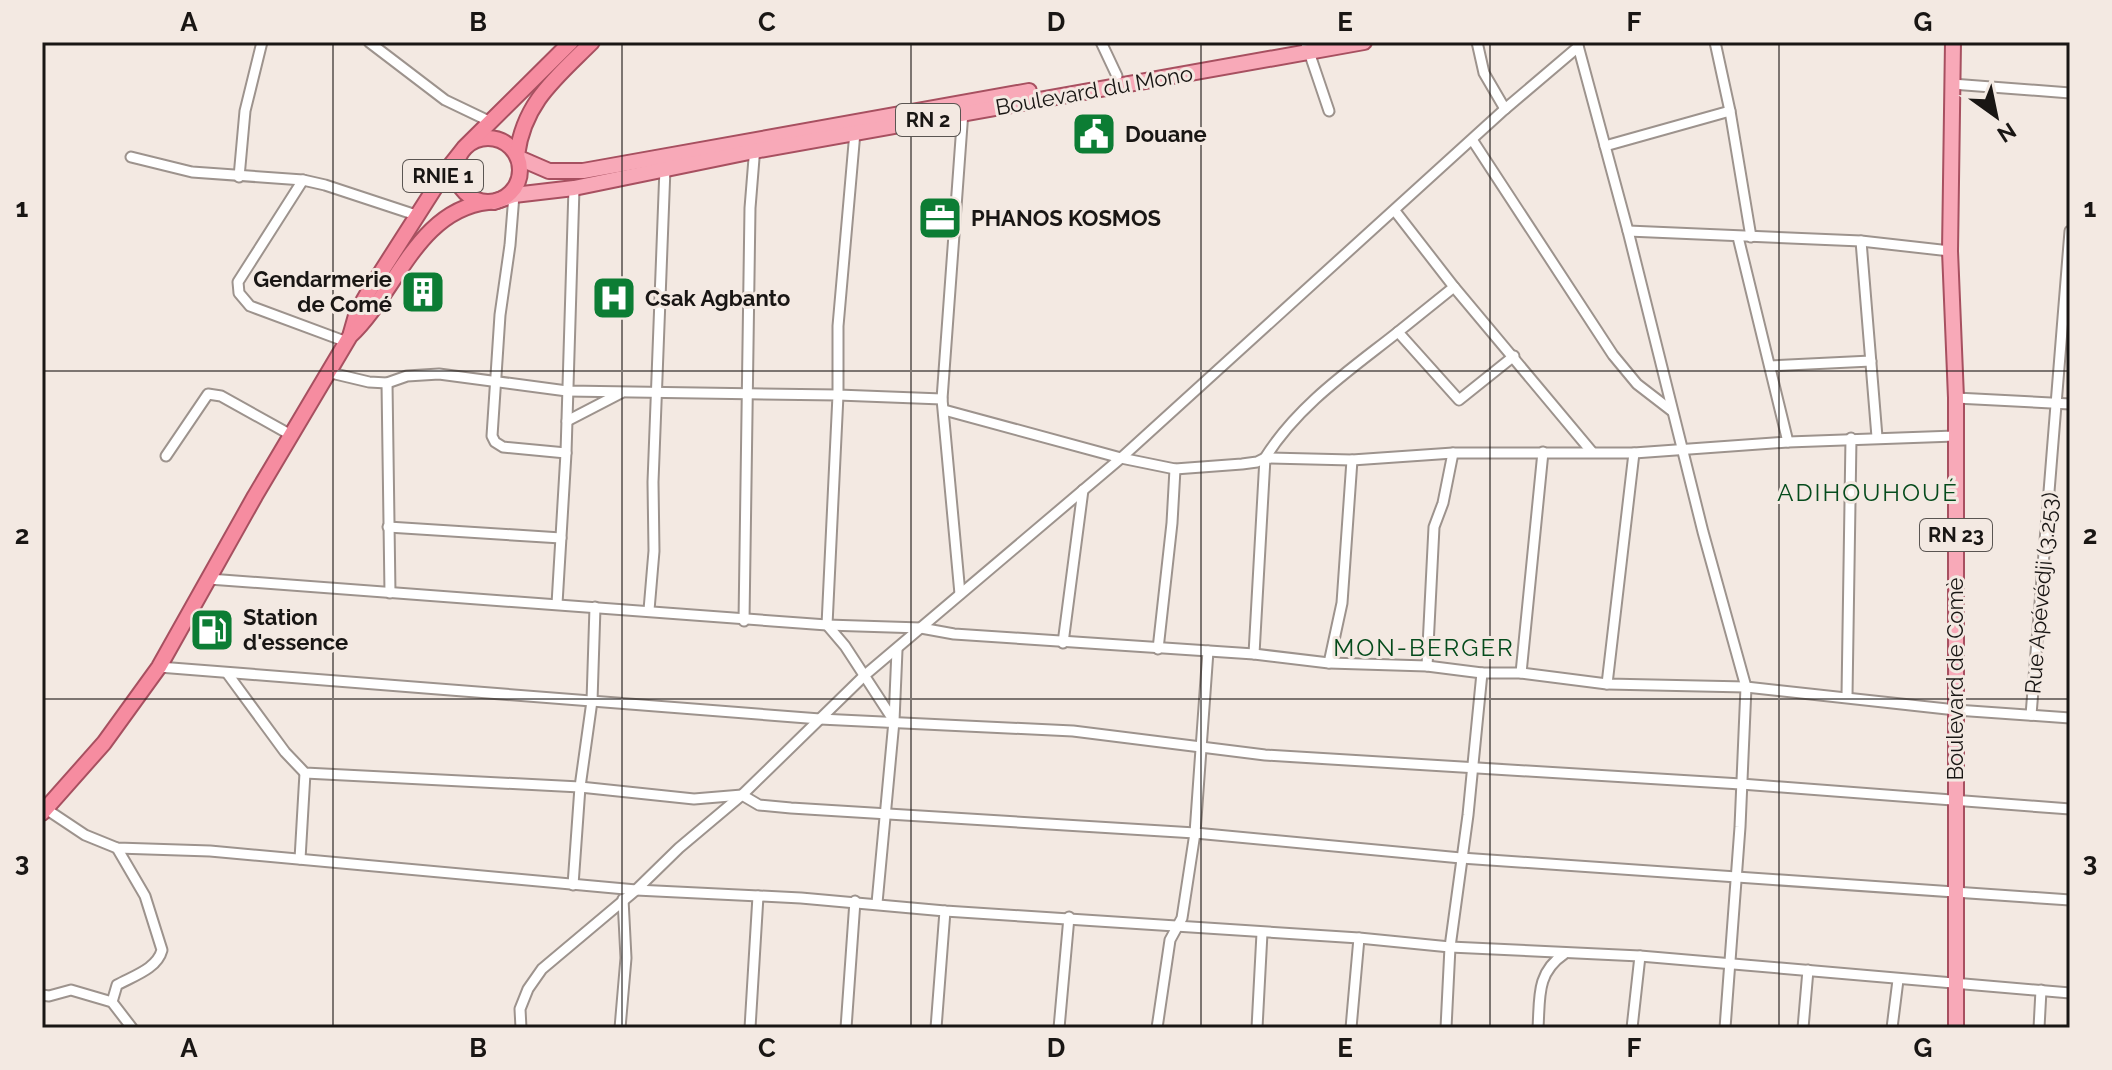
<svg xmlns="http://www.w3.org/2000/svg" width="2112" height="1070" font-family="Raleway,sans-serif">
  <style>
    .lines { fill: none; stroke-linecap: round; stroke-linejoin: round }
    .minor-casing { stroke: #9d938d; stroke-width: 13 }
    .primary-casing { stroke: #a75060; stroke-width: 18 }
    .trunk-casing { stroke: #a75060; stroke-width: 18 }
    .minor { stroke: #fff; stroke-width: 9 }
    .primary { stroke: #f8a9b8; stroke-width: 14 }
    .trunk { stroke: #f68ca0; stroke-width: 14 }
    .grid { fill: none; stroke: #191614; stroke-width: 2; stroke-opacity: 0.55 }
    .labels { text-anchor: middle; stroke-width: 6; stroke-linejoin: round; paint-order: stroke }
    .shield { fill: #f3e9e2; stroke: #5a5552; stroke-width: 2 }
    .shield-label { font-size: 20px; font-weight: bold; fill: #191614 }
    .street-label { font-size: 22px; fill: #191614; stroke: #f3e9e2 }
    .poi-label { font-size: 22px; font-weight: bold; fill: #191614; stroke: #f3e9e2; text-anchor: start }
    .neighbourhood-label { font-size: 24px; letter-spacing: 2px; fill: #054b1c; stroke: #f3e9e2 }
    .neatline { fill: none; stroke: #191614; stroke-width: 3 }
    .grid-label { font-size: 26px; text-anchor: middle; font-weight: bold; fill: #191614 }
  </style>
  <rect width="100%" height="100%" fill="#f3e9e2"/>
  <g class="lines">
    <g class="minor-casing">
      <g id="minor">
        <polyline points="369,42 445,100 491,122"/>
        <polyline points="1101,42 1117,76"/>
        <polyline points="1477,42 1484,73 1505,109"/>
        <polyline points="1577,42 1628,231 1703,532 1746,687 1740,827 1725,1028"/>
        <polyline points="1715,42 1730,111 1751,237"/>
        <polyline points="1306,43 1329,111"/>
        <polyline points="1952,84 2070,93"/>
        <polyline points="855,132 838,326 838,395 942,399"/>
        <polyline points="1473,141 1613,355 1637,384 1672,411"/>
        <polyline points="1605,146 1730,111"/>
        <polyline points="131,157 192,172 303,180 325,185 416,215"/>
        <polyline points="239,177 245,111 262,42"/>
        <polyline points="303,180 238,282 239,293 250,306 347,342"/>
        <polyline points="514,195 510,245 500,315 492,436 495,442 503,447 566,453"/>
        <polyline points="1395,211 1454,287 1592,452"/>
        <polyline points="1628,231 1861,241 1950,251"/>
        <polyline points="1738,237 1788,442"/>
        <polyline points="1861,241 1877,437"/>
        <polyline points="1454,287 1398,332 1459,400 1514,356"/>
        <polyline points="1770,366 1871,361"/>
        <polyline points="387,383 390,593"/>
        <polyline points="1956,398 2070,404"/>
        <polyline points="944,410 1121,458 1175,469 1242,464 1257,462 1265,458 1352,460 1453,453 1634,453 1788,442 1955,436"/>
        <polyline points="567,421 621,393"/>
        <polyline points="166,456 208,394 221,396 291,435"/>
        <polyline points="388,527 561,538"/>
        <polyline points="209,579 827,625 838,395 567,391 439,374 407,376 387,383 369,382 327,372"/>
        <polyline points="960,594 942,399 963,111"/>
        <polyline points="557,604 566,453 574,188"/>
        <polyline points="649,610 654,551 653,482 665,168"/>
        <polyline points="744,621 750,208 755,146"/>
        <polyline points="827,625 921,628 954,634 1254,654 1329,663 1427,666 1482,673 1521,673 1607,684 1746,687 1956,710 2070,718"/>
        <polyline points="828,626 845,646 894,721"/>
        <polyline points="1063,643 1083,490"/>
        <polyline points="1158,649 1172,523 1175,469"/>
        <path d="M1254,654l11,-196c33,-53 85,-88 133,-126"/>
        <polyline points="1329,663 1342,603 1352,460"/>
        <polyline points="1427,666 1434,527 1443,503 1453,453"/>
        <polyline points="159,667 820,719 1073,731 1265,755 1741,784 2070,809"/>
        <polyline points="227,673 285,752 305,773 580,787 694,799 742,795 759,805 791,808 1195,833 1461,858 2070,900"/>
        <polyline points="1521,673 1543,452"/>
        <polyline points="1607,684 1634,453"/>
        <polyline points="1847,696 1851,438"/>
        <polyline points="2031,715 2070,231"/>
        <polyline points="46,809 85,835 117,848 210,851 636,890 801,898 945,911 1359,938 1450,947 1640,956 2070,993"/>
        <polyline points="300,859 305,773"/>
        <polyline points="573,885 580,787 592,701 595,607"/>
        <polyline points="877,903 894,721 897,650"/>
        <polyline points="42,995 49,996 71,990 112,1002 132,1028"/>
        <path d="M112,1002l5,-17c16,-9 40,-16 45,-35l-17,-54 -28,-48"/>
        <polyline points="521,1028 520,1009 528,989 542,969 636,890 679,848 742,795 865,675 1121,458 1505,109 1578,47"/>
        <polyline points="620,1028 626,958 623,899"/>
        <polyline points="750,1028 758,896"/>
        <polyline points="846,1028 855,901"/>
        <polyline points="936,1028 945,911"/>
        <polyline points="1059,1028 1069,917"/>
        <polyline points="1157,1028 1170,940 1182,918 1195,833 1208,651"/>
        <polyline points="1257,1028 1262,933"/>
        <polyline points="1351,1028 1359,938"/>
        <polyline points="1446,1028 1450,947 1468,815 1482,673"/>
        <path d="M1538,1028c2,-30 -2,-55 26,-74"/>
        <polyline points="1632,1028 1640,956"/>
        <polyline points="1803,1028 1808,970"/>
        <polyline points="1892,1028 1898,980"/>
        <polyline points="2039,1028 2041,990"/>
      </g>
    </g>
    <g class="primary-casing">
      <g id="primary">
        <polyline points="1953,42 1950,251 1956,398 1956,1028"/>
        <polyline points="519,158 549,171 583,171 1029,91"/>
        <polyline points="494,202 514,195 574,188 754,151 1364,42"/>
      </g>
    </g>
    <g class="trunk-casing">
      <g id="trunk">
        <circle cx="488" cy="170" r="32"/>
        <path d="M517,155c7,-53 39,-77 75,-113"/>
        <polyline points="351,333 357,312 369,291 445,172 464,148 571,42"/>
        <path d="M42,813l62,-70 55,-76 96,-171 95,-160c46,-43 67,-126 138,-134"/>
      </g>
    </g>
    <use href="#minor" class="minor"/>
    <use href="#primary" class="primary"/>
    <use href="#trunk" class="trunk"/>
  </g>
  <path class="grid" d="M333,42v986M622,42v986M911,42v986M1201,42v986M1490,42v986M1779,42v986M42,371h2028M42,699h2028"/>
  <defs>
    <g id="civic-square" transform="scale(2.3)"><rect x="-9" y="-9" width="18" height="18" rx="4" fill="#0c7d34" stroke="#f3e9e2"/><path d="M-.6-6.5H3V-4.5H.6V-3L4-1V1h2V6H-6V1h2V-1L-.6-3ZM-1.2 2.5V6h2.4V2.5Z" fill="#fff"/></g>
    <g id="office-square" transform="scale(2.3)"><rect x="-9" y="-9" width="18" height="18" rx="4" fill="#0c7d34" stroke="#f3e9e2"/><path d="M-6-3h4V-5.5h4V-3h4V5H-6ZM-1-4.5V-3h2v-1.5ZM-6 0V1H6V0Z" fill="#fff"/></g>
    <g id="building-square" transform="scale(2.3)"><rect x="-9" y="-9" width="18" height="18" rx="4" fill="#0c7d34" stroke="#f3e9e2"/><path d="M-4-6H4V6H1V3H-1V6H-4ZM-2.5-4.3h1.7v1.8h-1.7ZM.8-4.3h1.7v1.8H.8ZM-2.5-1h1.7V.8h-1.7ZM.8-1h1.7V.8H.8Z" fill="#fff"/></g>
    <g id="hospital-square" transform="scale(2.3)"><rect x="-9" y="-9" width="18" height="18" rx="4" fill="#0c7d34" stroke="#f3e9e2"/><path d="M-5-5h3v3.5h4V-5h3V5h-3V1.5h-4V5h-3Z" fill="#fff"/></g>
    <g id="fuel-square" transform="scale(2.3)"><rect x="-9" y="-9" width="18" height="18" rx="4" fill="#0c7d34" stroke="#f3e9e2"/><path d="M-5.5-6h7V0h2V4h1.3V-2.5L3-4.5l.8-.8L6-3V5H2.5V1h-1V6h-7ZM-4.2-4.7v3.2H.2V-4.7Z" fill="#fff"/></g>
  </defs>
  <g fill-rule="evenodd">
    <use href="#civic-square" x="1094" y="134"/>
    <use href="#office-square" x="940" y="218"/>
    <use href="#building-square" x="423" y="292"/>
    <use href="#hospital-square" x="614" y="298"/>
    <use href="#fuel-square" x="212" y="630"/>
  </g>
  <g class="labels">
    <g class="shield">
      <rect x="896" y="104" width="64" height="32" rx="6"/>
      <rect x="403" y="160" width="80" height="32" rx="6"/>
      <rect x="1920" y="519" width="72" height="32" rx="6"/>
    </g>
    <g class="shield-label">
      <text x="928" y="127">RN 2</text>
      <text x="443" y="183">RNIE 1</text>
      <text x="1956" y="542">RN 23</text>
    </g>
    <g class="street-label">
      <text transform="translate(1094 90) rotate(-10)" y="8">Boulevard du Mono</text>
      <text transform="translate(2041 593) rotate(-85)" y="8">Rue Apévédji (3.253)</text>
      <text transform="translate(1955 679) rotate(-90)" y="8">Boulevard de Comè</text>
    </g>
    <g class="poi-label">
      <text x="1125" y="142">Douane</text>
      <text x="971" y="226">PHANOS KOSMOS</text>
      <text x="392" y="287" text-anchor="end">Gendarmerie<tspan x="392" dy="25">de Comé</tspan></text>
      <text x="645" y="306">Csak Agbanto</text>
      <text x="243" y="625">Station<tspan x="243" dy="25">d'essence</tspan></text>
    </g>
    <g class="neighbourhood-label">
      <text x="1868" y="501">ADIHOUHOUÉ</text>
      <text x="1424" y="656">MON-BERGER</text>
    </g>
  </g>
  <rect width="2112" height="1070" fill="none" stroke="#f3e9e2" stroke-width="88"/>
  <g transform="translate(1996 116) rotate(147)" stroke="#f3e9e2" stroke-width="6" paint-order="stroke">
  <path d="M0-6L14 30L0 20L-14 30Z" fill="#191614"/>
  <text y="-12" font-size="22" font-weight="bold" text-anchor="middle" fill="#191614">N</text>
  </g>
  <rect x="44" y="44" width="2024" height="982" class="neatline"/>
  <g class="grid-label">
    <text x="189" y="31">A</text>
    <text x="478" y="31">B</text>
    <text x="767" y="31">C</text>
    <text x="1056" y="31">D</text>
    <text x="1345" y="31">E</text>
    <text x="1634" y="31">F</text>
    <text x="1923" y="31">G</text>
    <text x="22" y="217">1</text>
    <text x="2090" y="217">1</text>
    <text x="22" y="544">2</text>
    <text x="2090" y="544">2</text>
    <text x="22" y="871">3</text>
    <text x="2090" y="871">3</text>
    <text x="189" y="1057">A</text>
    <text x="478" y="1057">B</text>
    <text x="767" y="1057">C</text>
    <text x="1056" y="1057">D</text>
    <text x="1345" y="1057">E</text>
    <text x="1634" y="1057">F</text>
    <text x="1923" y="1057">G</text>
  </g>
</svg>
